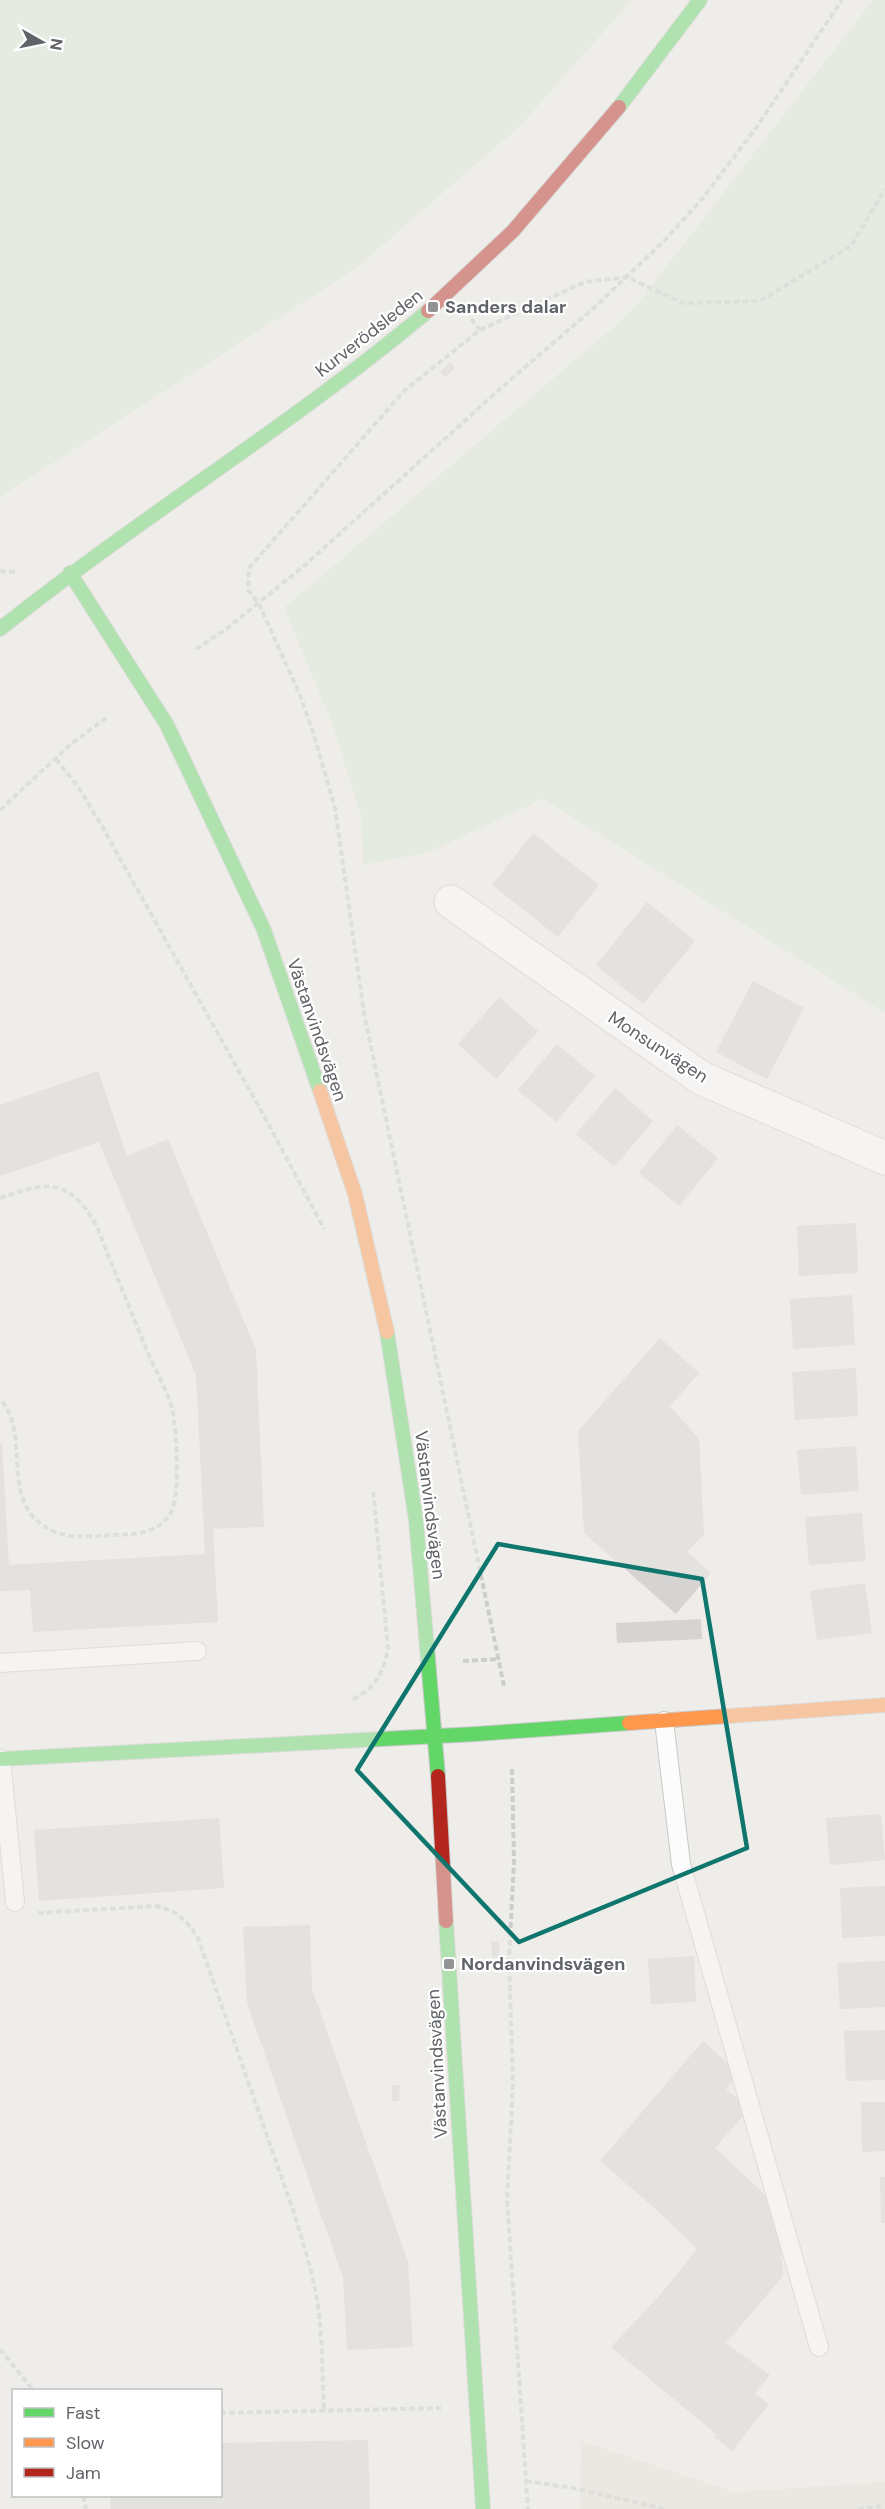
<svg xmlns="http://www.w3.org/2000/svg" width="885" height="2509" font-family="'DM Sans',sans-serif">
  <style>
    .commercial { fill: #e7e3d9 }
    .green { fill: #dae9d7 }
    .building { fill: #d6d4d3 }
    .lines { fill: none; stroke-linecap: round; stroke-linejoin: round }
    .lane-casing { stroke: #c9c9c9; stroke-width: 20 }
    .street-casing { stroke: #c9c9c9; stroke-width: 35 }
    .fast-casing { stroke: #c9c9c9; stroke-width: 16 }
    .slow-casing { stroke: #c9c9c9; stroke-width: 16 }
    .jam-casing { stroke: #c9c9c9; stroke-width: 16 }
    .path { stroke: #cbcecd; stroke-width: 4; stroke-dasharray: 6 3; stroke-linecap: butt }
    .lane { stroke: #fdfcfc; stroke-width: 18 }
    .street { stroke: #fdfcfc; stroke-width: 33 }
    .fast { stroke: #63d668; stroke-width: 14 }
    .slow { stroke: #ff974d; stroke-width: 14 }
    .jam { stroke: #b3261e; stroke-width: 14 }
    .marked { fill: none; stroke: #0f766e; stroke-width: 4.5; stroke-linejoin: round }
    .poi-dot { fill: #929395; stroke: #fff; stroke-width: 2 }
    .labels { text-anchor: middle; stroke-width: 4.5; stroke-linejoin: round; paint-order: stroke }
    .poi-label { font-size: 18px; font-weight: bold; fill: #606367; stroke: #fff; text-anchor: start }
    .street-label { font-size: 18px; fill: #606367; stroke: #fff }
  </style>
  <rect width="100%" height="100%" fill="#efedea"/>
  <polygon class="commercial" points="581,2441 734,2492 885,2482 885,2509 580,2509"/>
  <g class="green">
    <polygon points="0,0 632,0 519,127 355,269 0,497"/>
    <polygon points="873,0 885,0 885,1013 543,799 429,852 363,865 362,819 331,721 284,608 631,312"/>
  </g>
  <g class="building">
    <polygon points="450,362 455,368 445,377 440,372"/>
    <polygon points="533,833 599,885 558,937 492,885"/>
    <polygon points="647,902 695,941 643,1004 596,965"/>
    <polygon points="753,981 804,1008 767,1079 716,1052"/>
    <polygon points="499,997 538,1031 496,1079 458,1044"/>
    <polygon points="557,1044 595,1076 556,1122 518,1090"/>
    <polygon points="98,1071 127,1156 168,1139 256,1350 264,1527 213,1529 218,1622 33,1632 30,1590 0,1591 0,1443 2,1443 9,1565 205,1554 196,1375 99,1142 0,1176 0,1105"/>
    <polygon points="615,1088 653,1121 614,1167 576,1134"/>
    <polygon points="677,1125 718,1158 679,1206 639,1173"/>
    <polygon points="856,1223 858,1273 799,1276 797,1226"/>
    <polygon points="852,1295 855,1345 793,1349 790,1299"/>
    <polygon points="660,1338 699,1373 670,1406 699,1439 704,1534 687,1552 711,1573 676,1614 584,1533 578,1431"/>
    <polygon points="856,1368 858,1416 795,1420 792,1372"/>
    <polygon points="856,1446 859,1491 801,1495 797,1450"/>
    <polygon points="862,1513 866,1561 809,1565 805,1517"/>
    <polygon points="865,1583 872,1633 817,1640 810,1591"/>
    <polygon points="701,1619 702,1639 617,1643 616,1623"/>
    <polygon points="881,1814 885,1860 830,1865 826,1818"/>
    <polygon points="219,1818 224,1888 39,1901 34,1830"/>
    <polygon points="885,1886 885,1936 842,1938 840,1888"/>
    <polygon points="310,1925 312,1989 408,2262 413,2347 347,2350 343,2278 247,2003 243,1927"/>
    <polygon points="491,1941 499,1941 500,1957 492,1957"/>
    <polygon points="694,1956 696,2002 651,2004 648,1959"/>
    <polygon points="885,1961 885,2007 840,2009 837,1963"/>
    <polygon points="885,2030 885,2080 846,2081 844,2031"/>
    <polygon points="703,2041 740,2074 726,2089 749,2109 715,2148 777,2206 783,2276 726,2343 770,2375 755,2393 769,2404 732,2451 714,2437 716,2434 611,2347 661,2294 697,2249 659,2212 600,2161"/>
    <polygon points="392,2085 400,2085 399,2101 392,2101"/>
    <polygon points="861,2102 885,2102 885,2151 862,2152"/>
    <polygon points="880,2177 885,2177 885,2223 881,2223"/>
    <polygon points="368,2440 370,2509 111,2509 110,2496 220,2496 220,2443"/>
  </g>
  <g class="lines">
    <g class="lane-casing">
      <g id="lane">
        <polyline points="0,1663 197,1651"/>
        <polyline points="664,1721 681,1864 819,2347"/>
        <polyline points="1,1759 15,1902"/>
      </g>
    </g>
    <g class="street-casing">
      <polyline id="street" points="451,902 701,1078 885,1158"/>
    </g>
    <g class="fast-casing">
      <g id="fast">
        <polyline points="619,107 700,0"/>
        <polyline points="70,573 167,725 264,930 320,1091"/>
        <path d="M0,629c139,-111 292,-204 428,-318"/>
        <polyline points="387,1332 416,1520 438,1776"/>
        <polyline points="0,1759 476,1734 629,1723"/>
        <polyline points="446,1921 483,2509"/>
      </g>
    </g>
    <g class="slow-casing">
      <g id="slow">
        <polyline points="320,1091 355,1194 387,1332"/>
        <polyline points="629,1723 885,1705"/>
      </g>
    </g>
    <g class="jam-casing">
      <g id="jam">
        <polyline points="428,311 513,231 619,107"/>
        <polyline points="438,1776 446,1921"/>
      </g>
    </g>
    <g class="path">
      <polyline points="471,319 480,330"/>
      <polyline points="0,571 15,572"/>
      <polyline points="196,649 229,627 305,565 509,381 595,307 664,241 702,199 756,128 842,0"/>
      <polyline points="56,759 79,788 103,828 269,1125 324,1229"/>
      <polyline points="0,810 71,744 106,718"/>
      <path d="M0,1198c23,-7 47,-19 69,-5 10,6 19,18 24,27 8,13 12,29 18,42 11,28 23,56 34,84 8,20 24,47 28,67 4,21 8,87 -4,103 -15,19 -37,18 -58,19 -25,2 -49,5 -70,-11 -40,-30 -10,-91 -41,-125"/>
      <polyline points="463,1661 500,1659"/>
      <polyline points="504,1686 364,1013 335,808 313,732 300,695 259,604 248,590 249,568 405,390 480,330 585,282 627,277 683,303 760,301 851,246 885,189"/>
      <path d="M353,1699c23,-11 30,-26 35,-50l-15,-160"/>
      <polyline points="512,1769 514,1861 509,1958 513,2085 507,2200 528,2509"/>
      <path d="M38,1913l119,-7c21,5 30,15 41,32l96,275c8,27 17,54 22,81 7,38 6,78 8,117"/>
      <polyline points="0,2349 33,2390"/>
      <polyline points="220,2413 441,2408"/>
      <polyline points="526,2481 573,2488 665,2509"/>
      <polyline points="83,2496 86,2509"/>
      <polyline points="858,2509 885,2506"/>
    </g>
    <use href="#lane" class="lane"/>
    <use href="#street" class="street"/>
    <use href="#fast" class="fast"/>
    <use href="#slow" class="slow"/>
    <use href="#jam" class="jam"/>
  </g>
  <path d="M0 0H885V2509H0ZM498,1544l204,35 45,269 -228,94 -162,-172z" fill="#efedea" fill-opacity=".55" fill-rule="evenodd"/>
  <path class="marked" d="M498,1544l204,35 45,269 -228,94 -162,-172z"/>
  <g class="poi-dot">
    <rect x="427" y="301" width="12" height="12" rx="3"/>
    <rect x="443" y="1958" width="12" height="12" rx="3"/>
  </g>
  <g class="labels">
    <g class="poi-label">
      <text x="445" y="313">Sanders dalar</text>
      <text x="461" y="1970">Nordanvindsvägen</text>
    </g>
    <g class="street-label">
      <text transform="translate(369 333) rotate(-38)" y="6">Kurverödsleden</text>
      <text transform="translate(317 1030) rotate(71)" y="6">Västanvindsvägen</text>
      <text transform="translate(658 1047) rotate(33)" y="6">Monsunvägen</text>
      <text transform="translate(430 1505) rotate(83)" y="6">Västanvindsvägen</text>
      <text transform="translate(437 2064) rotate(-93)" y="6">Västanvindsvägen</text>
    </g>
  </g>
  <rect x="12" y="2389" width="210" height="108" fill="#ffffff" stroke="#bfc1c2" stroke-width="1.5"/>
  <rect x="24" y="2408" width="30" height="9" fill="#63d668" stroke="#bfc1c2" stroke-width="1.5"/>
  <text x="66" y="2419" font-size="18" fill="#606367">Fast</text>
  <rect x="24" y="2438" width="30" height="9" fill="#ff974d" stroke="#bfc1c2" stroke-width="1.5"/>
  <text x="66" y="2449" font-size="18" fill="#606367">Slow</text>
  <rect x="24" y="2468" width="30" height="9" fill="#b3261e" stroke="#bfc1c2" stroke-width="1.5"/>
  <text x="66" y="2479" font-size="18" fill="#606367">Jam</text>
  <g transform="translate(42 42) rotate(99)" stroke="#ffffff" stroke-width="4.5" paint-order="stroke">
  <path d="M0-4.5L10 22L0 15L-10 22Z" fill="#606367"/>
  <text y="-9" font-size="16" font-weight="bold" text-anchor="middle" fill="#606367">N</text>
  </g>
</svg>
